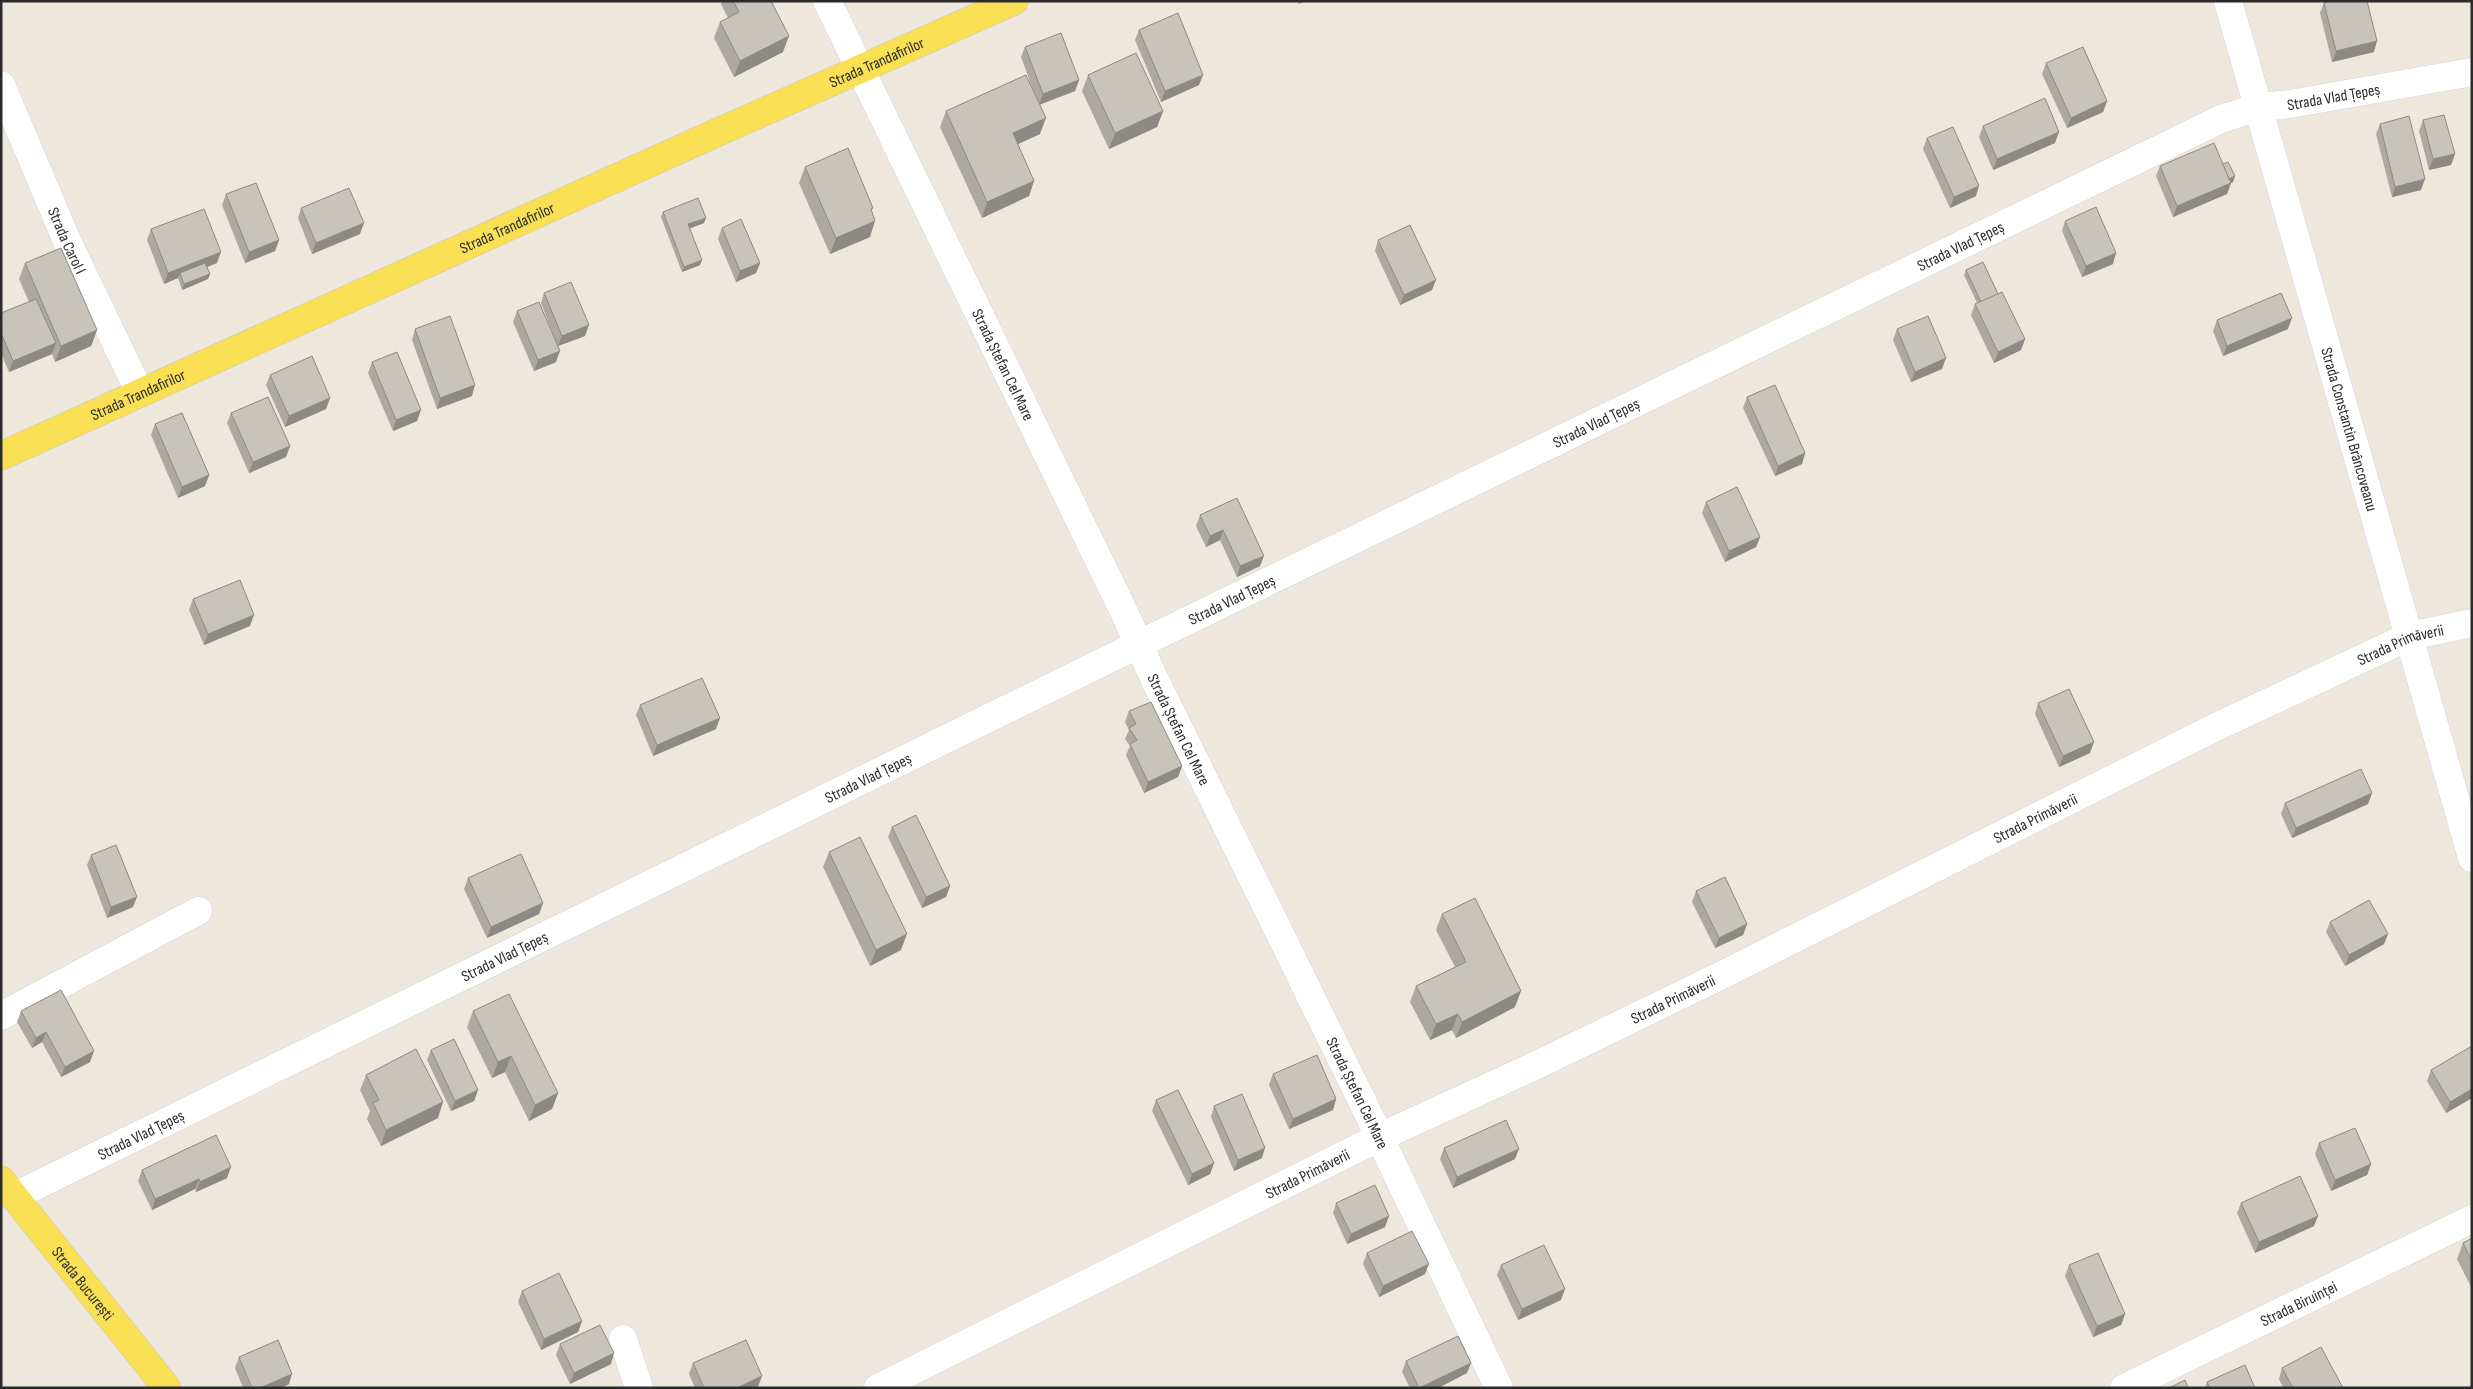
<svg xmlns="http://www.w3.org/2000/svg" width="2473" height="1389" font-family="'Sofia Sans Condensed',sans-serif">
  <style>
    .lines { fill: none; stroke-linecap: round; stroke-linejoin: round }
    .minor-casing { stroke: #d1d3e5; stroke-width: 29 }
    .major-casing { stroke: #c8c8c8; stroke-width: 29 }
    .minor { stroke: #fff; stroke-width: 28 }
    .major { stroke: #fae054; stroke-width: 28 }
    .wall { fill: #ada9a1 }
    .shaded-wall { fill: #8d8983 }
    .building { fill: #c9c4bb; stroke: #8d8983 }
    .labels { text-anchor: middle; stroke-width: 4.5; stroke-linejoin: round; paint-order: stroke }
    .street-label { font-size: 16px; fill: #2b2b2b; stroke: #fff }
  </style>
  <rect width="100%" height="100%" fill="#eee7dc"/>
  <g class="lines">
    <g class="minor-casing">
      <g id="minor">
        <path id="s1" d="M827,1l298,613 29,64 212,431 133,279"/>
        <path id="s2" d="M2228,1l244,857"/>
        <path id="s3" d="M1,85l66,156 73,152"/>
        <polyline points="1,1016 198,911"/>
        <path id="s4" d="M15,1196l1149,-564 1057,-513 38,-12 31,-3 182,-32"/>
        <polyline points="623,1339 639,1388"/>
        <path id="s5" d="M878,1388l500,-250 165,-76 183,-89 490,-246 194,-91 62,-13"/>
        <path id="s6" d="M2124,1388l348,-169"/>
      </g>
    </g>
    <g class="major-casing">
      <g id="major">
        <path id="s7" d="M1,456l706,-319 307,-136"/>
        <path id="s8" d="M1,1180l166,208"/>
      </g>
    </g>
    <use href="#minor" class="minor"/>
    <use href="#major" class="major"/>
  </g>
  <g class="wall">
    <polygon points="722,1 771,1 783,52 734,77 714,38 720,22 728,18 721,4"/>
    <polygon points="2324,3 2374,52 2332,62 2320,13"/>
    <polygon points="1139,30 1199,85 1161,102 1135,40"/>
    <polygon points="1025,47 1079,80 1075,91 1039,104 1040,134 1018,144 1034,181 1029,196 982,218 940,127 946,111 1035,95 1021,57"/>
    <polygon points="2046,63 2107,101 2103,112 2067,128 2042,74"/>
    <polygon points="1088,75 1163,111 1157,127 1109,149 1082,91"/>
    <polygon points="2423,120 2455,154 2451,165 2429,170 2419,131"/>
    <polygon points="2380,124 2421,190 2392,197 2376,134"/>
    <polygon points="1983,126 2055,143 1993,170 1979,137"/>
    <polygon points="1927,138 1976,196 1950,208 1923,149"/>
    <polygon points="2223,164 2235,176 2233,182 2231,183 2227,194 2173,217 2156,176 2160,166"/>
    <polygon points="805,167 870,237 830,254 799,183"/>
    <polygon points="226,194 279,240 275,251 245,263 222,205"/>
    <polygon points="301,208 360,234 312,254 298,218"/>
    <polygon points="663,212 704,223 690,228 700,265 682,272 661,217"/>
    <polygon points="2065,221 2113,264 2082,277 2062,231"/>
    <polygon points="722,228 760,263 756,273 736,282 718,239"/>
    <polygon points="151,229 217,263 207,267 210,274 208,279 182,290 178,278 164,284 147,240"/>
    <polygon points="1378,240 1432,290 1400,305 1375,251"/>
    <polygon points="25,263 97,330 91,346 55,362 52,354 9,372 1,353 1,313 29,302 19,279"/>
    <polygon points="1966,270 1998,294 2025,339 2021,350 1994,363 1971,315 1975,304 1977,303 1964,275"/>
    <polygon points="544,293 585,336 558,346 556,362 534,371 513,322 517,311 555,339 541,303"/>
    <polygon points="2217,320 2288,329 2223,356 2213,331"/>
    <polygon points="415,329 472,396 437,409 412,340"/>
    <polygon points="1897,329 1942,369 1911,382 1893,340"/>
    <polygon points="372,362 417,421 393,431 368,373"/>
    <polygon points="270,375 330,398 326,409 285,427 266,385"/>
    <polygon points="1747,397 1805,453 1802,464 1775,476 1743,408"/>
    <polygon points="231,413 290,446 286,457 249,473 227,423"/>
    <polygon points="155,424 209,475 205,486 178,498 151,435"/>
    <polygon points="1237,498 1260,566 1237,577 1220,540 1206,547 1196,526 1200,515"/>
    <polygon points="1706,502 1760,537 1756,547 1725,562 1702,513"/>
    <polygon points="193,599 250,626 204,645 189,610"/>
    <polygon points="2038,703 2090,753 2059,767 2035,714"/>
    <polygon points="640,705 716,729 653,756 636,715"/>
    <polygon points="1129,711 1182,766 1178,777 1144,793 1126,755 1130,746 1125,739 1129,730 1125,722"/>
    <polygon points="2372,793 2368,804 2292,838 2281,814 2285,803"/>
    <polygon points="892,827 950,886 946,897 922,908 888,837"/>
    <polygon points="829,852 901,950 870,966 823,867"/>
    <polygon points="91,855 133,907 107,918 87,865"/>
    <polygon points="468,878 543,903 539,914 487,938 464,889"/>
    <polygon points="1696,891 1747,924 1743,935 1715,948 1692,902"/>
    <polygon points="1442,914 1515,1007 1456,1038 1452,1030 1430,1040 1410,1002 1416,986 1455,967 1436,930"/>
    <polygon points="2330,922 2388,934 2384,944 2345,966 2326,932"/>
    <polygon points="21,1011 90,1062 61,1077 42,1042 32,1048 17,1022"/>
    <polygon points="473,1011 558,1093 552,1109 529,1121 505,1072 492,1078 467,1027"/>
    <polygon points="2472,1046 2472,1098 2446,1113 2427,1081 2431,1070"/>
    <polygon points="431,1050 478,1090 474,1101 451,1111 427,1060"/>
    <polygon points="1273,1074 1336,1099 1333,1110 1289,1129 1269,1085"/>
    <polygon points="366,1075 438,1118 381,1146 367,1119 370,1111 360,1090"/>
    <polygon points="1156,1100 1214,1163 1210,1174 1188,1185 1152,1111"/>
    <polygon points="1214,1106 1262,1158 1234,1171 1211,1117"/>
    <polygon points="2319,1143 2371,1164 2367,1175 2331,1191 2315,1154"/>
    <polygon points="1444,1148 1515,1159 1453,1188 1440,1159"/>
    <polygon points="142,1170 227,1178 196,1192 195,1189 152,1210 138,1181"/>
    <polygon points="1336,1203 1385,1227 1347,1244 1333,1213"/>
    <polygon points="2241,1203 2314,1226 2255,1253 2237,1213"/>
    <polygon points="2472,1238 2472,1289 2457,1259 2463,1243"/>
    <polygon points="1367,1253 1425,1274 1379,1297 1363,1264"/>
    <polygon points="1501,1265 1561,1300 1518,1320 1497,1275"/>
    <polygon points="2069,1265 2125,1314 2121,1325 2093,1337 2065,1276"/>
    <polygon points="522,1291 582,1321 578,1332 541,1350 518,1302"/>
    <polygon points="560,1344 611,1364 570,1384 556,1355"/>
    <polygon points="239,1357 289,1384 281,1388 243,1388 235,1368"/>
    <polygon points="1406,1361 1467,1373 1438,1388 1410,1388 1402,1372"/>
    <polygon points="693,1363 758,1387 695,1388 689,1374"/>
    <polygon points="2282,1368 2343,1388 2283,1388 2279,1379"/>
    <polygon points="2207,1382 2255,1388 2205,1388"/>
  </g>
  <g class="shaded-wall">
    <polygon points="1300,1 1306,1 1298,4"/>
    <polygon points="789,36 783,52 734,77 740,61"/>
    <polygon points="2377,41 2374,52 2332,62 2336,51"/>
    <polygon points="1203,75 1199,85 1161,102 1165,91"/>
    <polygon points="1079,80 1075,91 1039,105 1043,94"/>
    <polygon points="2107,101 2103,112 2067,128 2071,118"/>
    <polygon points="1163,111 1157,127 1109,149 1115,133"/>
    <polygon points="1046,118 1040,134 1007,149 1013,133"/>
    <polygon points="2059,132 2055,143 1993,170 1997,159"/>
    <polygon points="2455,154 2451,165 2429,170 2433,159"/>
    <polygon points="2235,176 2233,182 2224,186 2226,180"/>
    <polygon points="2425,179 2421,190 2392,197 2395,187"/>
    <polygon points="1034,181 1029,196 982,218 987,202"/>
    <polygon points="2231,183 2227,194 2173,217 2177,206"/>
    <polygon points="1979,186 1976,196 1950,208 1954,197"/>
    <polygon points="706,218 704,223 686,230 688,224"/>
    <polygon points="875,221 870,237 830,254 836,238"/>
    <polygon points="364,223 360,234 312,254 316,243"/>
    <polygon points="279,240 275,251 245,263 249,252"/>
    <polygon points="221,252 217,263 181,277 180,273 178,278 164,284 168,273"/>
    <polygon points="2116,253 2113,264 2082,277 2086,266"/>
    <polygon points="702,260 700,265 682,272 684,267"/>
    <polygon points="760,263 756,273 736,282 740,271"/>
    <polygon points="210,274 208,279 182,290 184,284"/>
    <polygon points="1436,280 1432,290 1400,305 1404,295"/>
    <polygon points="2292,318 2288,329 2223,356 2227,346"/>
    <polygon points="589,325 585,336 558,346 562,336"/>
    <polygon points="97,330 91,346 55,362 61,346"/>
    <polygon points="2025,339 2021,350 1994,363 1998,352"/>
    <polygon points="56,343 52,354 9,372 13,361"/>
    <polygon points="560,351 556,362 534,371 538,360"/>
    <polygon points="1946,358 1942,369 1911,382 1915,372"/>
    <polygon points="475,385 472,396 437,409 440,398"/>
    <polygon points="330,398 326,409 285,427 289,416"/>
    <polygon points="421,410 417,421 393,431 396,420"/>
    <polygon points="290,446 286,457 249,473 253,462"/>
    <polygon points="1805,453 1802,464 1775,476 1778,466"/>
    <polygon points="209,475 205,486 178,498 182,487"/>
    <polygon points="1223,530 1220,540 1206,547 1210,536"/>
    <polygon points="1760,537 1756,547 1725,562 1729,551"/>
    <polygon points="1264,556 1260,566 1237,577 1240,566"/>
    <polygon points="254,615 250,626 204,645 208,634"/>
    <polygon points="720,718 716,729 653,756 657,745"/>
    <polygon points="2094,742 2090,753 2059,767 2063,756"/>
    <polygon points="1182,766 1178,777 1144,793 1148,782"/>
    <polygon points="2372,793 2368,804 2292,838 2296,828"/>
    <polygon points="950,886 946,897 922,908 926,897"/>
    <polygon points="137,897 133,907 107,918 111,907"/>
    <polygon points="543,903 539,914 487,938 491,927"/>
    <polygon points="1747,924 1743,935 1715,948 1719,938"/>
    <polygon points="907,934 901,950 870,966 876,950"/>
    <polygon points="2388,934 2384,944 2345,966 2349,955"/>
    <polygon points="1521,991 1515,1007 1456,1038 1462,1022"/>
    <polygon points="1458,1014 1452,1030 1430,1040 1436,1024"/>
    <polygon points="46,1032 42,1042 32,1048 36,1038"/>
    <polygon points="94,1051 90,1062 61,1077 65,1067"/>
    <polygon points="511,1056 505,1072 492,1078 498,1062"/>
    <polygon points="2472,1089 2472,1098 2446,1113 2450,1102"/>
    <polygon points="478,1090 474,1101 451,1111 455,1101"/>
    <polygon points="558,1093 552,1109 529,1121 535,1105"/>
    <polygon points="1336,1099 1333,1110 1289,1129 1293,1119"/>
    <polygon points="443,1102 438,1118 381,1146 386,1130"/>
    <polygon points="1265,1148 1262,1158 1234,1171 1238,1160"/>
    <polygon points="1519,1149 1515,1159 1453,1188 1457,1177"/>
    <polygon points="1214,1163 1210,1174 1188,1185 1192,1174"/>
    <polygon points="2371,1164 2367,1175 2331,1191 2335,1180"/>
    <polygon points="231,1167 227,1178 196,1192 200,1182"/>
    <polygon points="199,1179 195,1189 152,1210 155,1199"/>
    <polygon points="1389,1216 1385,1227 1347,1244 1351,1234"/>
    <polygon points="2318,1216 2314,1226 2255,1253 2259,1242"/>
    <polygon points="1429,1264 1425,1274 1379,1297 1383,1286"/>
    <polygon points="1565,1289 1561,1300 1518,1320 1522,1309"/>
    <polygon points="2125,1314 2121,1325 2093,1337 2097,1326"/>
    <polygon points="582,1321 578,1332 541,1350 544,1339"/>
    <polygon points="614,1353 611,1364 570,1384 574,1373"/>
    <polygon points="1471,1363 1467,1373 1438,1388 1420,1388"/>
    <polygon points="292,1374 289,1384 281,1388 260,1388"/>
    <polygon points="762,1376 758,1387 757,1388 737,1388"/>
  </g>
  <g class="building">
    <polygon points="733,1 771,1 789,36 740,61 720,22 739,12"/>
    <polygon points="2330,1 2367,1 2377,41 2336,51 2324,3"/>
    <polygon points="1178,13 1203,75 1165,91 1139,30"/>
    <polygon points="1061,33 1079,80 1043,94 1025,47"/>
    <polygon points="2083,47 2107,101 2071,118 2046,63"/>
    <polygon points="1136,53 1163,111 1115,133 1088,75"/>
    <polygon points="1026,75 1046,118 1013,133 1034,181 987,202 946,111"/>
    <polygon points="2045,98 2059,132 1997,159 1983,126"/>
    <polygon points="2444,115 2455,154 2433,159 2423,120"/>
    <polygon points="2409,116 2425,179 2395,187 2380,124"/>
    <polygon points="1953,127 1979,186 1954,197 1927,138"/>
    <polygon points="2214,143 2231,183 2177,206 2160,166"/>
    <polygon points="848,148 873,208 871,209 875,221 836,238 805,167"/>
    <polygon points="2228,162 2235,176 2229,179 2223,164"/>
    <polygon points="256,183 279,240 249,252 226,194"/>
    <polygon points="349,188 364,223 316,243 301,208"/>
    <polygon points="698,198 706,218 688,224 702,260 684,267 663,212"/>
    <polygon points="2096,207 2116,253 2086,266 2065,221"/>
    <polygon points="204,209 221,252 168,273 151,229"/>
    <polygon points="741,219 760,263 740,271 722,228"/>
    <polygon points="1410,225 1436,280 1404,295 1378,240"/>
    <polygon points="61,248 97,330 61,346 25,263"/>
    <polygon points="1983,262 1998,294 1981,302 1966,270"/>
    <polygon points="205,263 210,274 184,284 180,273"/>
    <polygon points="571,282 589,325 562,336 544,293"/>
    <polygon points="2002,292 2025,339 1998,352 1975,304"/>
    <polygon points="2281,293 2292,318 2227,346 2217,320"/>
    <polygon points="36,299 56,343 13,361 1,333 1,313"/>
    <polygon points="539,302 560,351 538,360 517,311"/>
    <polygon points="450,316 475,385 440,398 415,329"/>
    <polygon points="1928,316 1946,358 1915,372 1897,329"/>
    <polygon points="397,352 421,410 396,420 372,362"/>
    <polygon points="312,356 330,398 289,416 270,375"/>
    <polygon points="1775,385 1805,453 1778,466 1747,397"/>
    <polygon points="268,397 290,446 253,462 231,413"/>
    <polygon points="182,413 209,475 182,487 155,424"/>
    <polygon points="1737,487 1760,537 1729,551 1706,502"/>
    <polygon points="1237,498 1264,556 1240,566 1223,530 1210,536 1200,515"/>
    <polygon points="240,580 254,615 208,634 193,599"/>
    <polygon points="702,678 720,718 657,745 640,705"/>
    <polygon points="2069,689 2094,742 2063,756 2038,703"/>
    <polygon points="1151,702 1182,766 1148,782 1130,744 1137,740 1129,728 1136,724 1129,711"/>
    <polygon points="2361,769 2372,793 2296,828 2285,803"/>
    <polygon points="916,815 950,886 926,897 892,827"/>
    <polygon points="860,837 907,934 876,950 829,852"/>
    <polygon points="116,845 137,897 111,907 91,855"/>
    <polygon points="521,854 543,903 491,927 468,878"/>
    <polygon points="1725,877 1747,924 1719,938 1696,891"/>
    <polygon points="1475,898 1521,991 1462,1022 1458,1014 1436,1024 1416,986 1466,962 1442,914"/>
    <polygon points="2369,900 2388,934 2349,955 2330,922"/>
    <polygon points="61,990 94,1051 65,1067 46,1032 36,1038 21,1011"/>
    <polygon points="509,994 558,1093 535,1105 511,1056 498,1062 473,1011"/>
    <polygon points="454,1039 478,1090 455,1101 431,1050"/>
    <polygon points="2472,1046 2472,1089 2450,1102 2431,1070"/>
    <polygon points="416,1049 443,1102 386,1130 373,1103 379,1100 366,1075"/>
    <polygon points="1317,1055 1336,1099 1293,1119 1273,1074"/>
    <polygon points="1178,1090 1214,1163 1192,1174 1156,1100"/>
    <polygon points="1242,1094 1265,1148 1238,1160 1214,1106"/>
    <polygon points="1506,1120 1519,1149 1457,1177 1444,1148"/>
    <polygon points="2355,1128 2371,1164 2335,1180 2319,1143"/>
    <polygon points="216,1135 231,1167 200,1182 199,1179 155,1199 142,1170"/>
    <polygon points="2300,1176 2318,1216 2259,1242 2241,1203"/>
    <polygon points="1375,1185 1389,1216 1351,1234 1336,1203"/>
    <polygon points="1412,1231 1429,1264 1383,1286 1367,1253"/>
    <polygon points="2472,1238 2472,1261 2463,1243"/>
    <polygon points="1544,1245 1565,1289 1522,1309 1501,1265"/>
    <polygon points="2098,1253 2125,1314 2097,1326 2069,1265"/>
    <polygon points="559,1273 582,1321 544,1339 522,1291"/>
    <polygon points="600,1325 614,1353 574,1373 560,1344"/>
    <polygon points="1458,1336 1471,1363 1419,1388 1406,1361"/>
    <polygon points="278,1340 292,1374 260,1388 252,1388 239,1357"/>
    <polygon points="746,1340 762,1376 737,1388 704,1388 693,1363"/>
    <polygon points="2321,1347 2343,1388 2293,1388 2282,1368"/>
    <polygon points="2245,1365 2255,1388 2210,1388 2207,1382"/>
    <polygon points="2185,1380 2188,1388 2169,1388"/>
  </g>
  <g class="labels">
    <g class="street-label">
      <text dy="6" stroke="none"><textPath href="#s7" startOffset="960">Strada Trandafirilor</textPath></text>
      <text dy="6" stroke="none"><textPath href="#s4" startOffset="2570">Strada Vlad Țepeș</textPath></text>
      <text dy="6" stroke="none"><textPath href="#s7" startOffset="555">Strada Trandafirilor</textPath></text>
      <text dy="6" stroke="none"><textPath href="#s3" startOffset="169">Strada Carol I</textPath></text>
      <text dy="6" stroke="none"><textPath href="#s4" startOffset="2165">Strada Vlad Țepeș</textPath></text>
      <text dy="6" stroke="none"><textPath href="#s1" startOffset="404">Strada Ștefan Cel Mare</textPath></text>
      <text dy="6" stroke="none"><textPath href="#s7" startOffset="150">Strada Trandafirilor</textPath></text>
      <text dy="6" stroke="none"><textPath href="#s4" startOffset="1760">Strada Vlad Țepeș</textPath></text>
      <text dy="6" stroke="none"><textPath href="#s2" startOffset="445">Strada Constantin Brâncoveanu</textPath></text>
      <text dy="6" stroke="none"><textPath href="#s4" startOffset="1355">Strada Vlad Țepeș</textPath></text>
      <text dy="6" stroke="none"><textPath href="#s5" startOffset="1695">Strada Primăverii</textPath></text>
      <text dy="6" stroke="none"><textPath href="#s1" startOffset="809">Strada Ștefan Cel Mare</textPath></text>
      <text dy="6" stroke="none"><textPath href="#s4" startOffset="950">Strada Vlad Țepeș</textPath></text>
      <text dy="6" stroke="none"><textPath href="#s5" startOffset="1290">Strada Primăverii</textPath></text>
      <text dy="6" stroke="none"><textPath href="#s4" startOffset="545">Strada Vlad Țepeș</textPath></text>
      <text dy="6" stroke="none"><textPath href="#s5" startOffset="885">Strada Primăverii</textPath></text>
      <text dy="6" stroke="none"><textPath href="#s1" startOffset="1214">Strada Ștefan Cel Mare</textPath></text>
      <text dy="6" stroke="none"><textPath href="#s4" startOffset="140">Strada Vlad Țepeș</textPath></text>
      <text dy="6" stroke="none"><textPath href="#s5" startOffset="480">Strada Primăverii</textPath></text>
      <text dy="6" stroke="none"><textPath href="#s8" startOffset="132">Strada București</textPath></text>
      <text dy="6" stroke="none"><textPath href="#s6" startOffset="194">Strada Biruinței</textPath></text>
    </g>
  </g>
  <rect width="2473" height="1389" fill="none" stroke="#2b2b2b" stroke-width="5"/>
</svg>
